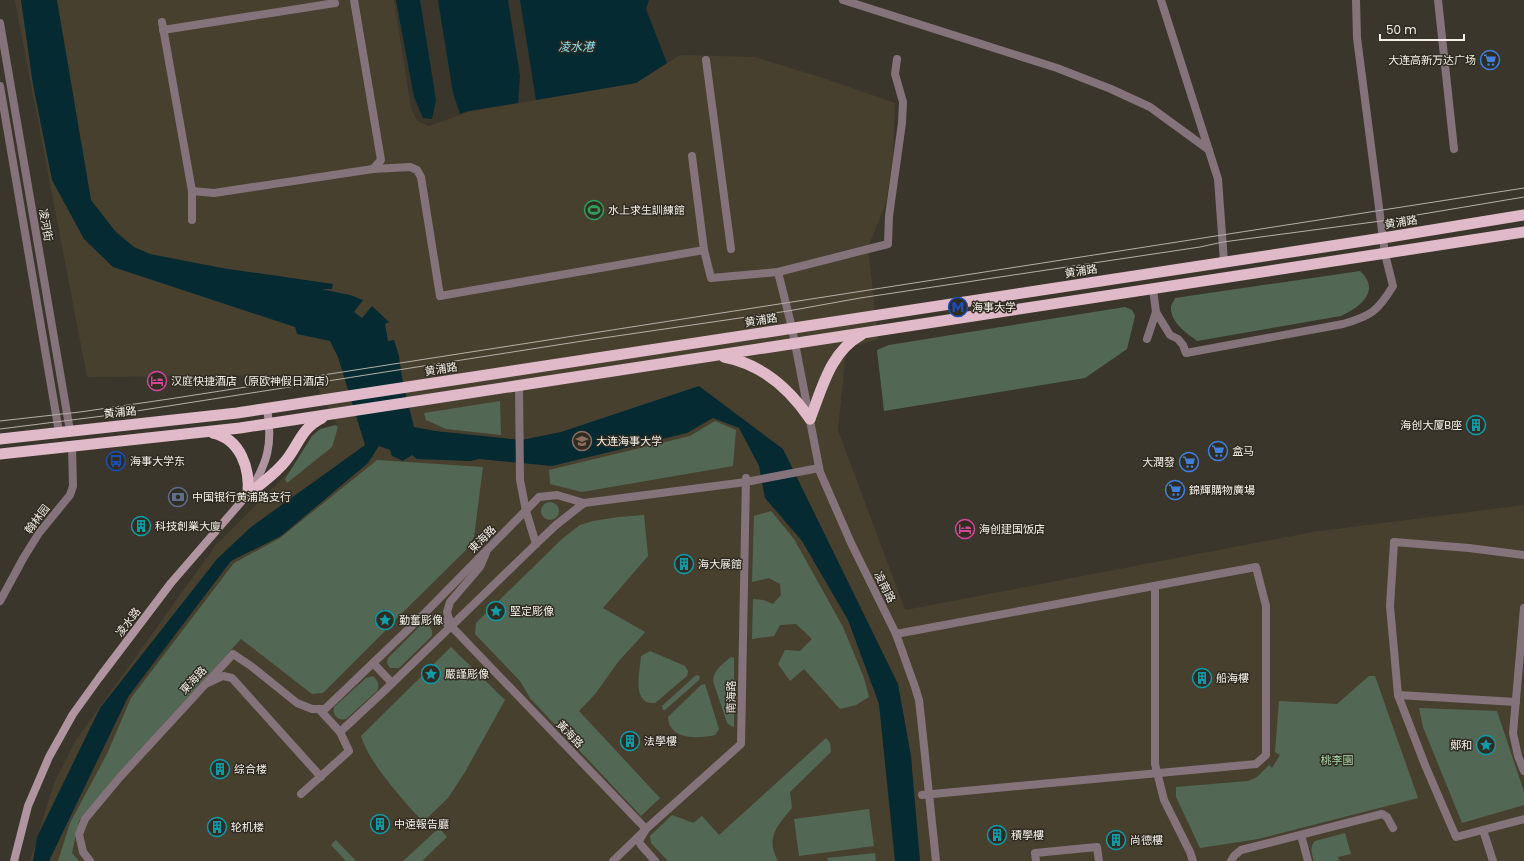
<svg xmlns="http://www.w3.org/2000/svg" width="1524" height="861" font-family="Poppins,'Noto Sans SC',sans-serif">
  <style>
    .built { fill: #48402f }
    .green { fill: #526854 }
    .water { fill: #052a31 }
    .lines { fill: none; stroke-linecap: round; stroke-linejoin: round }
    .pedestrian { stroke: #85737b; stroke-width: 8 }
    .minor { stroke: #85737b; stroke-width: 8 }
    .secondary { stroke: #b095a0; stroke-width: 8 }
    .trunk { stroke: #e1baca; stroke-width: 11 }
    .tram { stroke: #b4b0a8; stroke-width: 1 }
    .labels { text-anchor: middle; stroke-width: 3; stroke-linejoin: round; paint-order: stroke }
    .poi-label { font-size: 11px; fill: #f2efe8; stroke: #312c22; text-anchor: start }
    .street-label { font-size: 11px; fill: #f2efe8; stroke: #312c22 }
    .park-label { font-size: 11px; fill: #a8dcae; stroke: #312c22 }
    .water-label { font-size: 12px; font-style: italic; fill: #8bdcee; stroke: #312c22 }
  </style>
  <rect width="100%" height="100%" fill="#3b362c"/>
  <polygon class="built" points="15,0 394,0 411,108 417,121 429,126 468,112 636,83 680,55 755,57 826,79 895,103 893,158 886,203 868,247 878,339 846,349 838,430 905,610 1313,532 1524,505 1524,861 30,861 54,783 76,740 216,545 309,452 339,428 311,375 87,377"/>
  <g class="green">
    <path d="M1360,271c22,20 -1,37 -19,45l-144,25c-11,-8 -27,-19 -26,-34 0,-2 3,-6 4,-9z"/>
    <polygon points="1125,307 1132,310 1135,316 1127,349 1085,378 884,411 877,350 889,345"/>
    <polygon points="500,401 501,435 446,429 426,420 424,413"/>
    <polygon points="715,421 736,430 733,466 582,492 550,484 549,470 690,436"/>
    <polygon points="336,425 338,427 332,447 287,483 285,479 312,436 320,429"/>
    <polygon points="377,460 483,467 474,537 466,550 395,620 384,609 374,620 385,631 323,693 312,694 241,639 122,769 79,821 72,853 79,861 58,861 70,823 107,754 131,698 234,563 280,538"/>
    <circle cx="550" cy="511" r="9"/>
    <polygon points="771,511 794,539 843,627 864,678 869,697 856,705 840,709 804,669 790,681 778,664 785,650 800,651 812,639 796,624 780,625 774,636 752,639 753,599 763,600 773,604 781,595 780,584 769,578 752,582 754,516"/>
    <polygon points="644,515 648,556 603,608 645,632 639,639 618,662 596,693 579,711 660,798 641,816 530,698 520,681 475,634 476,623 563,538 580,525 593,521 619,517"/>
    <path d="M426,624c5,2 8,8 5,13l-32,31h-9l-3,-5 1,-5 32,-32z"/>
    <path d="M451,647l54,53 -40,72 -17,26 -25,24c-20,-22 -54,-59 -62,-86z"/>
    <path d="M650,651l35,15 3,5 -1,5 -32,27c-24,2 -15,-32 -14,-47z"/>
    <path d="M731,657l3,1v69l-3,-1 -4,-3 -14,-42c1,-12 10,-17 18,-24z"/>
    <polygon points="698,675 700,677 699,680 665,710 663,710 662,706 695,676"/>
    <path d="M373,676c5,5 7,9 4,15l-31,28c-8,2 -14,-4 -12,-12l32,-29z"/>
    <polygon points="1369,676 1375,676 1418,798 1258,839 1200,848 1176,797 1176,787 1248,781 1257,777 1269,765 1272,768 1280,755 1275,752 1279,701 1337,704"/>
    <path d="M705,684l14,45 -4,6c-17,4 -46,5 -47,-18l33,-32z"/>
    <polygon points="1419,708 1497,711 1524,792 1524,805 1462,823 1423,727"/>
    <path d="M826,738l4,5 1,9 -41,40 2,16c-15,18 -27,30 -14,53h-110l-17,-18 -1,-7 22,-21 21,8 9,-7 17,19z"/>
    <polygon points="869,809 874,846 799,856 794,819"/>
    <polygon points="439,828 447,837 422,861 403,861"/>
    <path d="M1345,833l6,21 -13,3 1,4h-25c-2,-7 -5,-14 1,-20z"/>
    <polygon points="336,840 356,861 346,861 331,845"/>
    <polygon points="875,853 876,861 828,861 827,858"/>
  </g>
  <g class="water">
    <polygon points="21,0 57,0 91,200 115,231 134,247 150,254 222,268 333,284 332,289 321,289 350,295 363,300 354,312 362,318 372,306 389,322 385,324 388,341 394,340 399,356 403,384 414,427 435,431 521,440 561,432 699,386 783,449 898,684 911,756 920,861 895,861 879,704 848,620 802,541 765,498 759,466 739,428 713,418 687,433 552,466 479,459 471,461 417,459 412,455 403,461 392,456 390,450 379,446 368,463 281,536 231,561 128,697 49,861 33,861 37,837 100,708 217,559 251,527 365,445 338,357 330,341 297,334 295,327 113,267 84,239 52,180 33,85"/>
    <polygon points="396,0 420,0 436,100 432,119 423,118 414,97"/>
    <polygon points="438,0 508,0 520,76 518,103 468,111 460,114 453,93"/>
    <polygon points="520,0 649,0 646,9 667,63 636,83 536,100"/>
  </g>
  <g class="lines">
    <g class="pedestrian">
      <polyline points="1438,0 1454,149"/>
      <polyline points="1301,835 1308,861"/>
      <polyline points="1036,861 1035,853 1097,847 1099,861"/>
      <polyline points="1231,861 1234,856 1241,850 1382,814 1387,817 1393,828"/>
    </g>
    <g class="minor">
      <polyline points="843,0 1057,68 1111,89 1150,107 1209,150"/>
      <polyline points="1161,0 1218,179 1224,262"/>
      <polyline points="162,22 192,191 192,220"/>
      <polyline points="0,23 70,431"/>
      <polyline points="163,30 335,3"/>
      <polyline points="706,60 731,249"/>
      <polyline points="0,86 59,432"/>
      <polyline points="692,156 704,250 711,278 778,272 888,244 889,216 902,123 903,102 895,74 897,59"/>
      <polyline points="373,169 410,167 417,170 421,177 440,296 704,250"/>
      <polyline points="192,191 214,193 373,169 381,160 354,0"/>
      <polyline points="778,272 792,328 820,472 851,543 896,634 915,687 919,700 922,727 936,861"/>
      <path d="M1156,312l14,23 8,4 5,6 3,8 157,-29c28,-8 35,-13 50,-38l-8,-32 -28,-216 -1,-38"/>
      <polyline points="1147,339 1156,312 1153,289"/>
      <polyline points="519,386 520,480 526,511 536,544"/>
      <polyline points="1524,555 1469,548 1394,542 1390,606 1398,695 1425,765 1456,837 1524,819"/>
      <polyline points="1155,586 1155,764 1164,800 1190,852 1193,861"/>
      <polyline points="0,601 24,557 39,533 70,495 73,486 72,447"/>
      <polyline points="1524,608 1513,733 1518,756 1524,771"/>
      <path d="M419,619c14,-2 21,-1 32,7l195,203 -7,12 2,4 14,16"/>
      <polyline points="451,626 447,612 450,602 480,567 486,553"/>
      <polyline points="896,634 1256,567 1266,606 1266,755 1256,764 922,795"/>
      <polyline points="373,663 392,683"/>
      <polyline points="208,683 223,676 232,678 321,777"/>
      <polyline points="1398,695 1516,702"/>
      <polyline points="340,732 382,693 536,544 556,525 584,503 746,482 819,468"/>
      <polyline points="301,794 349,751 340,732 319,709"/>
      <polyline points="1483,830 1493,861"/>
      <polyline points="90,861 83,852 79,834 85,819 120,777 233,654 251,666 297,703 312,709 325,709 419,619 539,497 557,495 584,503"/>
      <polyline points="613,861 646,829 741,744 746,478"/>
    </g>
    <path class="secondary" d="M14,861l14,-55 21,-49 24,-43 26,-36 72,-95 77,-89c20,-31 25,-50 19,-86"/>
    <g class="trunk">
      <path d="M724,357c37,7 65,31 86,62"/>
      <path d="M810,419c12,-30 20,-67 51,-84"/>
      <path d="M213,433c28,6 37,36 35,61"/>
      <polyline points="0,439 237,413 1383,238 1524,215"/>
      <polyline points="0,454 240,428 1524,232"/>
      <path d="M248,494c12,-9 24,-18 34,-29 16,-16 17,-36 40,-47"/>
    </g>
    <g class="tram">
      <polyline points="0,421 80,412 169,399 1524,188"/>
      <polyline points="0,429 111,415 589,340 788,311 860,298 1200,247 1223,242 1381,221 1524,197"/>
    </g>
  </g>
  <defs>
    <g id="supermarket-ring" transform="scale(1)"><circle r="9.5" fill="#312c22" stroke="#3f7fe0" stroke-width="1.5"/><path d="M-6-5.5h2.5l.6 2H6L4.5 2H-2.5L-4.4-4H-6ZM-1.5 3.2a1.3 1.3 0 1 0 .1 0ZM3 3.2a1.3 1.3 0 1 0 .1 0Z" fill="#3f7fe0"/></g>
    <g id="stadium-ring" transform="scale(1)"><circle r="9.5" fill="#312c22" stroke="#2e9e5b" stroke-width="1.5"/><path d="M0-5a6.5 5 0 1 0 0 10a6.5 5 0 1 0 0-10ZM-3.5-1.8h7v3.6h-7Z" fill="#2e9e5b"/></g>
    <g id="metro-ring" transform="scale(1)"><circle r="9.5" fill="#312c22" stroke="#1a4fb4" stroke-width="1.5"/><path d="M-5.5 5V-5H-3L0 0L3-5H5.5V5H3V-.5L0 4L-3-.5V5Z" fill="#1a4fb4"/></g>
    <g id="hotel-ring" transform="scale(1)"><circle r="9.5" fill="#312c22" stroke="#d1479c" stroke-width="1.5"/><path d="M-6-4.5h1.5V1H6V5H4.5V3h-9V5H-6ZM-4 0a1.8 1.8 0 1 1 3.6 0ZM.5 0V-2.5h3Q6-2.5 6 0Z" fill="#d1479c"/></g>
    <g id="building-ring" transform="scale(1)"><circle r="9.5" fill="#312c22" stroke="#0f9aa8" stroke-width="1.5"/><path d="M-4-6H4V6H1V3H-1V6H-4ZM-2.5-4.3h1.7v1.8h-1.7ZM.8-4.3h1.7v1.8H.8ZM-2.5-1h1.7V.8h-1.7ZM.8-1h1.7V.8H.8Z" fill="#0f9aa8"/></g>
    <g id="university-ring" transform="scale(1)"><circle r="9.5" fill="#312c22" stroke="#8d6e63" stroke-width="1.5"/><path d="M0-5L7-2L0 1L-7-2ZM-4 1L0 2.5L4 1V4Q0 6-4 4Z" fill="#8d6e63"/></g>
    <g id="bus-ring" transform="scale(1)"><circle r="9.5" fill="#312c22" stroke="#1a4fb4" stroke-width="1.5"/><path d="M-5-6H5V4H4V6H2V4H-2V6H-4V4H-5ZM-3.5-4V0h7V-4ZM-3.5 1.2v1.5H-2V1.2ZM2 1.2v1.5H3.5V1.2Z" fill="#1a4fb4"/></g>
    <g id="bank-ring" transform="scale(1)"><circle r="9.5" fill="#312c22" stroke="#5c6f8a" stroke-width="1.5"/><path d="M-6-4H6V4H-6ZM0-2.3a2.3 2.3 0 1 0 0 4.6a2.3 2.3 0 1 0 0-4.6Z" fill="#5c6f8a"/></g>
    <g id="sight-ring" transform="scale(1)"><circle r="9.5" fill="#312c22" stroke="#0f9aa8" stroke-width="1.5"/><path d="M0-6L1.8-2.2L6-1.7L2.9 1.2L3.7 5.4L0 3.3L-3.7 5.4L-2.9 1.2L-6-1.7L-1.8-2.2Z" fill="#0f9aa8"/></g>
  </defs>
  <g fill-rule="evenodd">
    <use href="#supermarket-ring" x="1490" y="60"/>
    <use href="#stadium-ring" x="594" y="210"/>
    <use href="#metro-ring" x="958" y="307"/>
    <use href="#hotel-ring" x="157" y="381"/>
    <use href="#building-ring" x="1476" y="425"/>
    <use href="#university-ring" x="582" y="441"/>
    <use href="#supermarket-ring" x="1218" y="451"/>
    <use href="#bus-ring" x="116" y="461"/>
    <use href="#supermarket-ring" x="1189" y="462"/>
    <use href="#supermarket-ring" x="1175" y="490"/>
    <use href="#bank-ring" x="178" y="497"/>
    <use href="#building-ring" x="141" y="526"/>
    <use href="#hotel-ring" x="965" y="529"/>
    <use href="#building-ring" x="684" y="564"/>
    <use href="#sight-ring" x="496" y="611"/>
    <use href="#sight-ring" x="385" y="620"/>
    <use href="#sight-ring" x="431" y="674"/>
    <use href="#building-ring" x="1202" y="678"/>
    <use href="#building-ring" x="630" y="741"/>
    <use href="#sight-ring" x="1486" y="745"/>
    <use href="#building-ring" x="220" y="769"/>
    <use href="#building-ring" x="380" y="824"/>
    <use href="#building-ring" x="217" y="827"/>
    <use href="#building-ring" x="997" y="835"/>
    <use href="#building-ring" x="1116" y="840"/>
  </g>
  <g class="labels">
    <g class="poi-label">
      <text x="1476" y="64" text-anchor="end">大连高新万达广场</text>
      <text x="608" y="214">水上求生訓練館</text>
      <text x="972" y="311">海事大学</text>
      <text x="171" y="385">汉庭快捷酒店（原欧神假日酒店）</text>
      <text x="1462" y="429" text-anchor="end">海创大厦B座</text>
      <text x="596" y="445">大连海事大学</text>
      <text x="1232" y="455">盒马</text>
      <text x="130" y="465">海事大学东</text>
      <text x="1175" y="466" text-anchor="end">大潤發</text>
      <text x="1189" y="494">錦輝購物廣場</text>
      <text x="192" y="501">中国银行黄浦路支行</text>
      <text x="155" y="530">科技創業大廈</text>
      <text x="979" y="533">海创建国饭店</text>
      <text x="698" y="568">海大展館</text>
      <text x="510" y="615">堅定彫像</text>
      <text x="399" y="624">勤奮彫像</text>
      <text x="445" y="678">嚴謹彫像</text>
      <text x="1216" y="682">船海樓</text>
      <text x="644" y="745">法學樓</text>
      <text x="1472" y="749" text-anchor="end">鄭和</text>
      <text x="234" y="773">综合楼</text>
      <text x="394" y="828">中遠報告廳</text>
      <text x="231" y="831">轮机楼</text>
      <text x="1011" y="839">積學樓</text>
      <text x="1130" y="844">尚德樓</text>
    </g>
    <g class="street-label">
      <text transform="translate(1401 222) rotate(-9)" y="4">黄浦路</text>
      <text transform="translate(46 225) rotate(80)" y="4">凌河街</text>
      <text transform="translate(1081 271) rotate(-9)" y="4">黄浦路</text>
      <text transform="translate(761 320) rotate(-9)" y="4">黄浦路</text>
      <text transform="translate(441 369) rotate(-9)" y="4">黄浦路</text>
      <text transform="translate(120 412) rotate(-6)" y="4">黄浦路</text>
      <text transform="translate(37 519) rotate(-53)" y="4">翰林园</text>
      <text transform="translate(482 539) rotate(-45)" y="4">東海路</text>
      <text transform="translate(885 587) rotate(63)" y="4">凌南路</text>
      <text transform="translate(128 622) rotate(-53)" y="4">凌水路</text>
      <text transform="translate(193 680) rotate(-47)" y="4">東海路</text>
      <text transform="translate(731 697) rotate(-89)" y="4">南海路</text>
      <text transform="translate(570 734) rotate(46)" y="4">黃海路</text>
    </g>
    <g class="park-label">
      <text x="1337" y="764">桃李園</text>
    </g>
    <g class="water-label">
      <text x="576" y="51">凌水港</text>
    </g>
  </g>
  <path d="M1380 34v6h84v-6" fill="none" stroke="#f2efe8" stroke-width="2"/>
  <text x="1386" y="34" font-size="12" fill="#f2efe8" stroke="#312c22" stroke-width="3" paint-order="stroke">50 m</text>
</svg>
